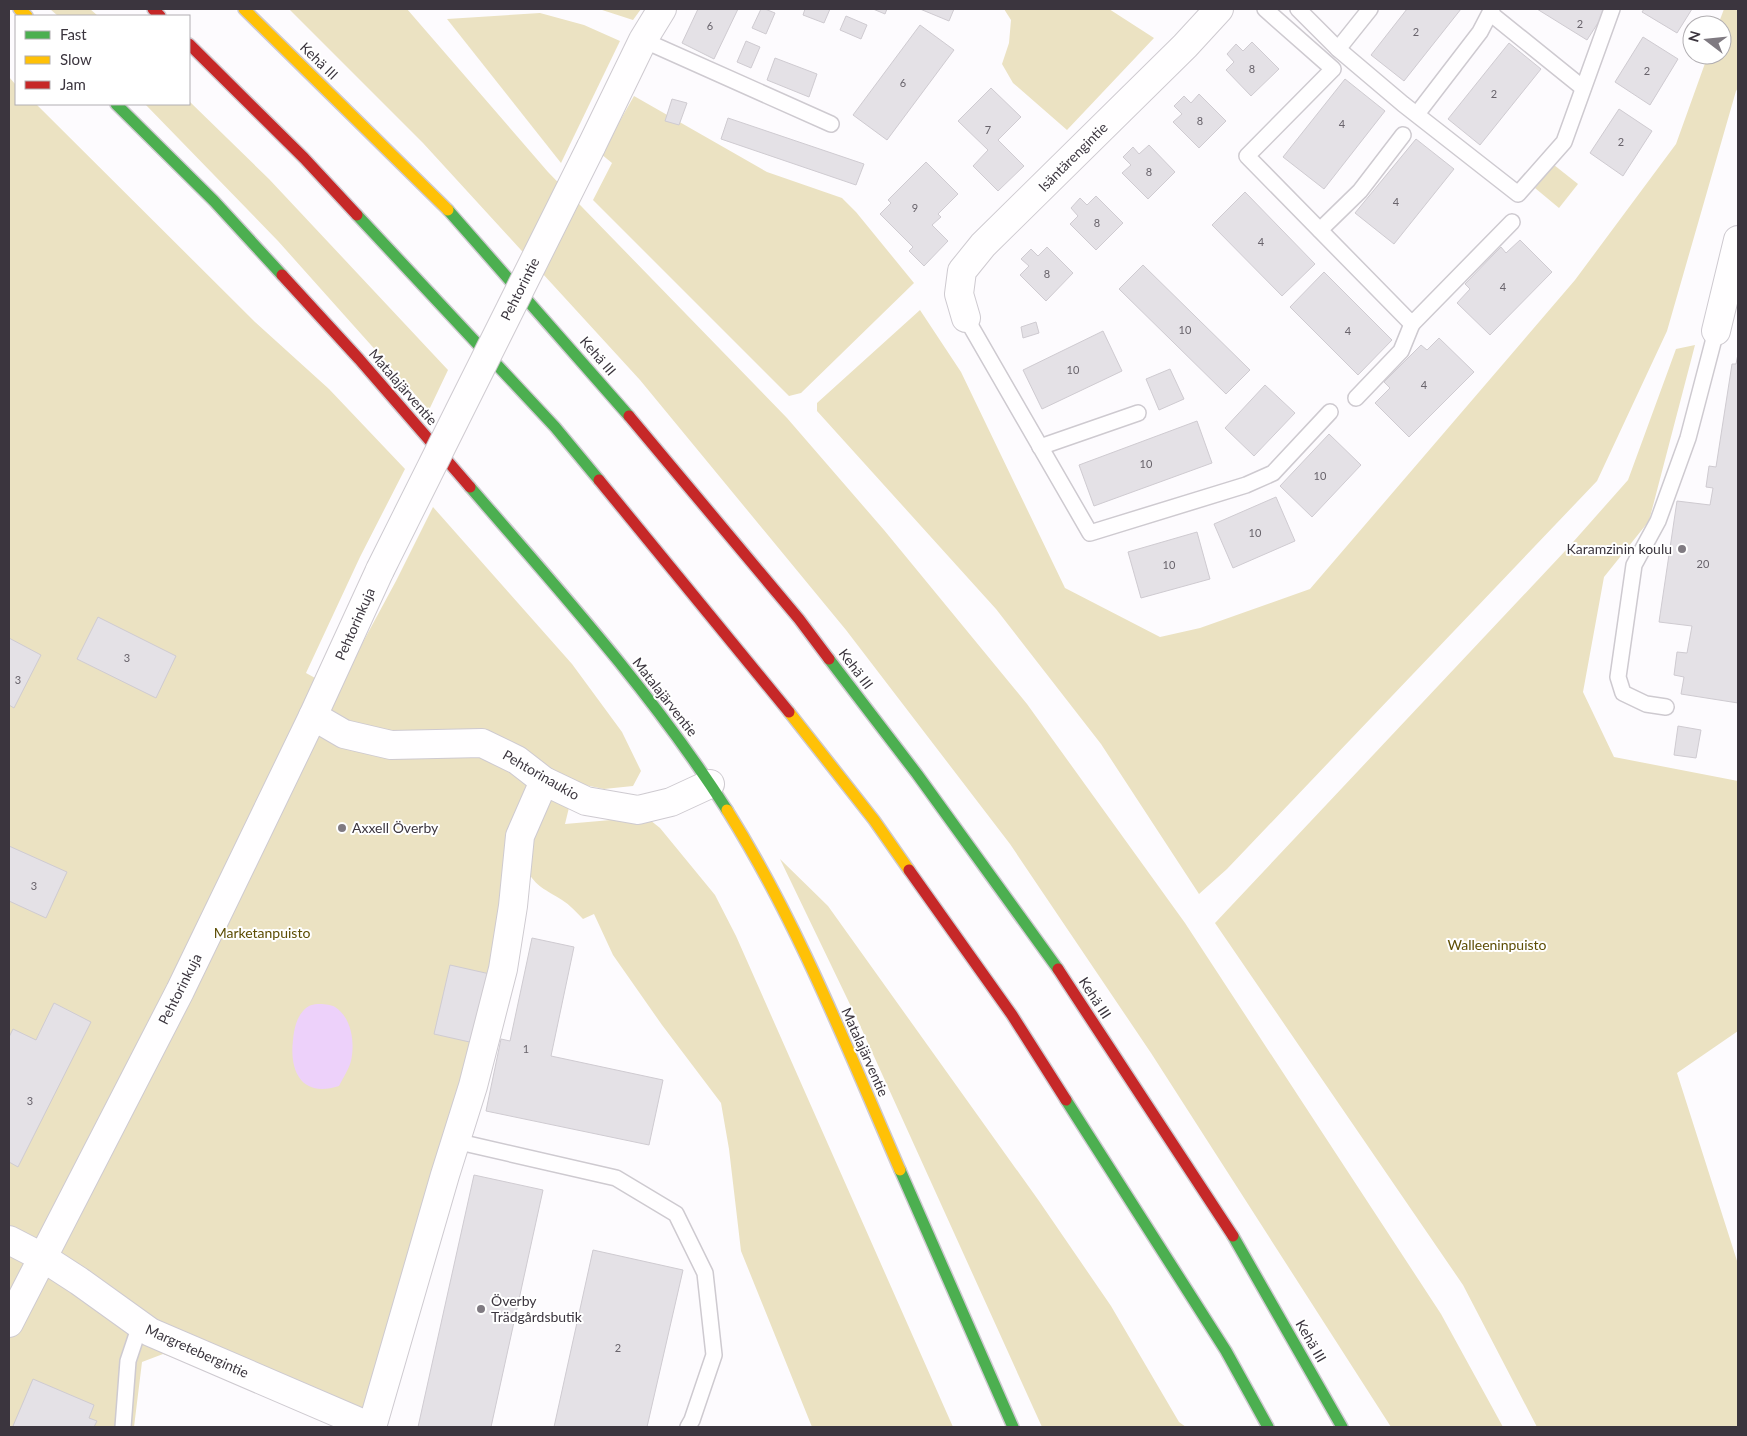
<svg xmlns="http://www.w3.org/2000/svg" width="1747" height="1436" font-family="Lato,sans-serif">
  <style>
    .green { fill: #ebe2c2 }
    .water { fill: #edd1fa }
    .building { fill: #e4e1e6; stroke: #cfcbd1 }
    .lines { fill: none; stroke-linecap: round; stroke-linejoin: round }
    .lane-casing { stroke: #cecad0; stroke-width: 18 }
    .street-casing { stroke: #cecad0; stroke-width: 30 }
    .fast-casing { stroke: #cecad0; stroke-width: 14 }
    .slow-casing { stroke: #cecad0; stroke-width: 14 }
    .jam-casing { stroke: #cecad0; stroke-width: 14 }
    .lane { stroke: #fffeff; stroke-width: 15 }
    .street { stroke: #fffeff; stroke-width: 28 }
    .fast { stroke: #4caf50; stroke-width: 11 }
    .slow { stroke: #ffc107; stroke-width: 11 }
    .jam { stroke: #c62828; stroke-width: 11 }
    .street-bridge-casing { stroke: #cecad0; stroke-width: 30; stroke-linecap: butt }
    .street-bridge { stroke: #fffeff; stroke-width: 28 }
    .poi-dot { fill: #7f7a81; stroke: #fff; stroke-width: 2 }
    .labels { text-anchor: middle; stroke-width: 4; stroke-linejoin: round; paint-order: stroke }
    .number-label { font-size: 11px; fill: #68636b }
    .street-label { font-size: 14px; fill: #3b353e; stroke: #fff }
    .poi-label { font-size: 14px; fill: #3b353e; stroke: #fff; text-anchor: start }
    .park-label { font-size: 14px; fill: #5d4d04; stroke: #fff }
  </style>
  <rect width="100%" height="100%" fill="#fdfbfe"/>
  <g class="green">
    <polygon points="50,9 90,9 98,16 58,16"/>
    <polygon points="289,9 407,9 548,172 787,418 884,530 1027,704 1185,923 1441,1314 1503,1427 1391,1427 1151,1053 1010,844 846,630 640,380 423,143"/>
    <polygon points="599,9 641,9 633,20"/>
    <polygon points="1004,9 1109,9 1154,38 1067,130 1013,83 1002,64 1009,43 1011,20"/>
    <polygon points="1724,9 1738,9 1738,88 1736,91 1667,331 1597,481 1227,869 1199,894 1101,744 996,609 817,411 817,403 920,310 961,372 1065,588 1160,637 1200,628 1310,589 1575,280 1676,144 1708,55 1722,55 1722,25 1718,25"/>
    <polygon points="540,13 584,25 620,41 561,163 447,19"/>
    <path d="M9,77l7,8v19h20l219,218 74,67 76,80 -45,88 -54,116 31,17 59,-109 37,-74 139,157 50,68 19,39 -8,15 -29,3 -29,-6 -10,41 46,-4h39l10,8 55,67 21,41 217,491h-141l-71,-176 -12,-102 -8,-46 -59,-78 -49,-70 -19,-41 -11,5c-7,-7 -13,-14 -21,-19 -17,-11 -25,-12 -36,-31l-139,558h-50l-112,-51 -62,-22 -21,8 -8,65h-125z"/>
    <polygon points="634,96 767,172 842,198 856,212 914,283 801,393 789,396 593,200 612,163 601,154"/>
    <polygon points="189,101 269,179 448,370 429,410 278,241 145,104 189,104"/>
    <polygon points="1554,165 1578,184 1559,208 1535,188"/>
    <polygon points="1695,345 1649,521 1604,577 1583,692 1614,757 1738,781 1738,1031 1677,1073 1738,1264 1738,1427 1537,1427 1463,1285 1215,923 1566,550 1628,480 1676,349"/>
    <polygon points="780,859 828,906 1039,1201 1111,1306 1179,1422 1186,1427 1042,1427 858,1021"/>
  </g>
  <path class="water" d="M320,1004c5,0 12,1 15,3 17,11 20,36 16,54 -2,8 -8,17 -12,25 -36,12 -50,-13 -46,-46 1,-10 3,-21 10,-29 5,-6 10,-7 17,-7z"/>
  <g class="building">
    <polygon points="698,9 738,9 714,59 682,43"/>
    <polygon points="761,9 765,9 775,13 766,34 752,28"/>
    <polygon points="805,9 830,9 824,23 803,15"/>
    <polygon points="873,9 887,9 885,14"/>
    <polygon points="920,9 954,9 949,21"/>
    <polygon points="1407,9 1461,9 1404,81 1371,55"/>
    <polygon points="1537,9 1607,9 1587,40"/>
    <polygon points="1644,9 1692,9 1677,33 1642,12"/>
    <polygon points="846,16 867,25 861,39 840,30"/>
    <polygon points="920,25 954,50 887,140 853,115"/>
    <polygon points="1643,37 1678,59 1650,105 1615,82"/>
    <polygon points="746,41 760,47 751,68 737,62"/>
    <polygon points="1252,42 1279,69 1251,96 1226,70 1234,62 1227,54 1236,44 1243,51"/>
    <polygon points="1509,43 1541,69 1480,145 1448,119"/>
    <polygon points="775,58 817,74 809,97 767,80"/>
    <polygon points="1345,79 1385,111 1324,189 1283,157"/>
    <polygon points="991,88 1021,117 998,140 1024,166 998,191 973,166 988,150 958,121"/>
    <polygon points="1199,94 1226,121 1199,148 1173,122 1182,114 1174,106 1184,96 1191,103"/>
    <polygon points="672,99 687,103 679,125 665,121"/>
    <polygon points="1619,109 1652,131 1623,176 1590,153"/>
    <polygon points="728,118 864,164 856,185 721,139"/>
    <polygon points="1416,139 1454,169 1394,244 1355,213"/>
    <polygon points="1149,145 1175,172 1148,199 1122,173 1131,165 1123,157 1133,147 1139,154"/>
    <polygon points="926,162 958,194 938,214 941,217 932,225 948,241 924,266 909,251 913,247 880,214 891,203 888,200"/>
    <polygon points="1245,192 1315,264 1282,296 1212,225"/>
    <polygon points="1096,196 1123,223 1096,250 1070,224 1078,216 1071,208 1080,198 1087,205"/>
    <polygon points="1520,240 1552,272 1490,335 1457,303 1470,289 1465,284 1493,255 1501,247 1506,253"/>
    <polygon points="1047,247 1073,273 1046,301 1020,275 1029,266 1021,259 1031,249 1038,256"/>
    <polygon points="1143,265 1250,370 1226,394 1119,289"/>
    <polygon points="1324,272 1392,340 1358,375 1290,307"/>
    <polygon points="1036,322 1039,333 1023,338 1021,327"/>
    <polygon points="1103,331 1122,371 1042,409 1023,370"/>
    <polygon points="1439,338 1474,372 1409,437 1375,403 1390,388 1384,382 1421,345 1427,350"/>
    <polygon points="1738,354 1738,703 1681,694 1684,677 1674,675 1677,652 1687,653 1692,626 1659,622 1677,501 1710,505 1713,488 1706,487 1709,466 1716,467 1732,364 1736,364"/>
    <polygon points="1170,369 1184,399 1159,410 1146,379"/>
    <polygon points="1265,385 1295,413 1254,456 1225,428"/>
    <polygon points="1197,421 1212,463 1094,506 1079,465"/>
    <polygon points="1329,434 1361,465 1312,517 1280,486"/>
    <polygon points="1276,497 1295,541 1233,568 1214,524"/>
    <polygon points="1197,532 1210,579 1141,598 1128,552"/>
    <polygon points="98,617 176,656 156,698 77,659"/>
    <polygon points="9,638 41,655 14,708 9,705"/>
    <polygon points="1678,726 1701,730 1696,758 1674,755"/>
    <polygon points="9,846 67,872 46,918 9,901"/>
    <polygon points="532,938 574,947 551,1056 663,1080 649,1145 486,1111 501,1039 510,1041"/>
    <polygon points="450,965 490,974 474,1043 434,1034"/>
    <polygon points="54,1003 91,1022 18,1167 9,1162 9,1037 13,1029 36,1040"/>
    <polygon points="474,1175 543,1190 491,1427 418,1427"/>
    <polygon points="593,1250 683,1270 647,1427 554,1427"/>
    <polygon points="33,1379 94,1405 89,1418 97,1421 94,1427 16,1427 13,1426"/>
  </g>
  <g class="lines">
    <g class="lane-casing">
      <g id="lane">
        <polyline points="1265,9 1333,69 1247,156 1412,324 1512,222"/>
        <polyline points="1298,9 1338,49 1403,104 1518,194 1564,142 1612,9"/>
        <polyline points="1490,13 1583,88"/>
        <polyline points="643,40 831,124"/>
        <polyline points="1338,49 1370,9"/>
        <polyline points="1417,114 1480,32 1492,9"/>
        <polyline points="1320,230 1360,191 1403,135"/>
        <polyline points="966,318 1090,533 1246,485 1273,473 1330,412"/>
        <polyline points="1356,398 1401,351 1412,324"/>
        <polyline points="1040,447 1138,413"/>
        <polyline points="1666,707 1646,704 1623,693 1618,677 1634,565 1658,521 1688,438 1716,331"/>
        <polyline points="455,1141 616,1178 676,1214 705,1273 714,1355 692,1420 688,1427"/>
        <polyline points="123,1427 128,1361 140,1325"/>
      </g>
    </g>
    <g class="street-casing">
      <g id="street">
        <polyline points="591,147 643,40 662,9"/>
        <polyline points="966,318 959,294 962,271 983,245 1185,46 1219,9"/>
        <polyline points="1716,331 1738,240"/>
        <polyline points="313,716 344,734 391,745 482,743 517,760 544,781 586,801 638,810 671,802 710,784"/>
        <polyline points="9,1240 42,1257 79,1281 150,1332 371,1427"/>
        <polyline points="9,1323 180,991 313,716 380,570"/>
        <polyline points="372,1427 445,1175 473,1086 503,969 513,906 520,836 544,781"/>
      </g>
    </g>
    <g class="fast-casing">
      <g id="fast">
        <polyline points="116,104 214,201 282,275"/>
        <polyline points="448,210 629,416"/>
        <polyline points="357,215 555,427 599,480"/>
        <path d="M470,487c90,104 183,207 257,323"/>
        <polyline points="829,659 917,774 1058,969"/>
        <polyline points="1066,1100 1226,1351 1268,1427"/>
        <polyline points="900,1170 1013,1427"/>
        <polyline points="1233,1236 1342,1427"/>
      </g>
    </g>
    <g class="slow-casing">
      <g id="slow">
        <polyline points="19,9 27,16"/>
        <polyline points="244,9 448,210"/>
        <polyline points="789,712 874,820 909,870"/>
        <path d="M727,810c71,113 120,238 173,360"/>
      </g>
    </g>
    <g class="jam-casing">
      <g id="jam">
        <polyline points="153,9 160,16"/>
        <polyline points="189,44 304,158 357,215"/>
        <polyline points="282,275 359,359 470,487"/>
        <polyline points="629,416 799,619 829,659"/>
        <polyline points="599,480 789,712"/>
        <polyline points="909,870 1012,1015 1066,1100"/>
        <polyline points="1058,969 1233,1236"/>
      </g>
    </g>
    <use href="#lane" class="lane"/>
    <use href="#street" class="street"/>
    <use href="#fast" class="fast"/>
    <use href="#slow" class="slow"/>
    <use href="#jam" class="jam"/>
    <g class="street-bridge-casing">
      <polyline id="street-bridge" points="380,570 591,147"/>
    </g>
    <use href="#street-bridge" class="street-bridge"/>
  </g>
  <g class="poi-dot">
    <circle cx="1682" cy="549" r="5"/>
    <circle cx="342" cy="828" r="5"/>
    <circle cx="481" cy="1309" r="5"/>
  </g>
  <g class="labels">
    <g class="number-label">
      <text x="1580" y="28">2</text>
      <text x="710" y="30">6</text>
      <text x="1416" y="36">2</text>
      <text x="1252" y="73">8</text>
      <text x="1647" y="75">2</text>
      <text x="903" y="87">6</text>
      <text x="1494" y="98">2</text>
      <text x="1200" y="125">8</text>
      <text x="1342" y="128">4</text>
      <text x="988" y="134">7</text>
      <text x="1621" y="146">2</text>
      <text x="1149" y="176">8</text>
      <text x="1396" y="206">4</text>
      <text x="915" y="212">9</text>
      <text x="1097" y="227">8</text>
      <text x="1261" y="246">4</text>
      <text x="1047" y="278">8</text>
      <text x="1503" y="291">4</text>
      <text x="1185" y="334">10</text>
      <text x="1348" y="335">4</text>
      <text x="1073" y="374">10</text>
      <text x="1424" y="389">4</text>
      <text x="1146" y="468">10</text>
      <text x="1320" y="480">10</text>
      <text x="1255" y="537">10</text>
      <text x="1703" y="568">20</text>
      <text x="1169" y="569">10</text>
      <text x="127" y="662">3</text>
      <text x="18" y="684">3</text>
      <text x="34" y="890">3</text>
      <text x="526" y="1053">1</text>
      <text x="30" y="1105">3</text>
      <text x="618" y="1352">2</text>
    </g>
    <g class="street-label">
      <text transform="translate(319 61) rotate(44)" y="5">Kehä III</text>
      <text transform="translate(1073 157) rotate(-45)" y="5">Isäntärengintie</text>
      <text transform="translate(520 289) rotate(-63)" y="5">Pehtorintie</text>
      <text transform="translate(598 356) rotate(49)" y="5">Kehä III</text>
      <text transform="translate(403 387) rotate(49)" y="5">Matalajärventie</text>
      <text transform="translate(355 624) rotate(-66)" y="5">Pehtorinkuja</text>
      <text transform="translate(856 669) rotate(53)" y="5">Kehä III</text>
      <text transform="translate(665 697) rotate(52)" y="5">Matalajärventie</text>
      <text transform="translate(541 775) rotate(30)" y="5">Pehtorinaukio</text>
      <text transform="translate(180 989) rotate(-63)" y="5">Pehtorinkuja</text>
      <text transform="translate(1095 998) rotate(57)" y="5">Kehä III</text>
      <text transform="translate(865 1052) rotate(66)" y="5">Matalajärventie</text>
      <text transform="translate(1311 1341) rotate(60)" y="5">Kehä III</text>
      <text transform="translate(197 1351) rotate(24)" y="5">Margretebergintie</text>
    </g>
    <g class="poi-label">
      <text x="1672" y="554" text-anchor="end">Karamzinin koulu</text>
      <text x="352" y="833">Axxell Överby</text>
      <text x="491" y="1306">Överby<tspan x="491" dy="16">Trädgårdsbutik</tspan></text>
    </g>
    <g class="park-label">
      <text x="262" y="938">Marketanpuisto</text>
      <text x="1497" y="950">Walleeninpuisto</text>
    </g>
  </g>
  <rect width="1747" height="1436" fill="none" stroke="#3b353e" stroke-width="20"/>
  <rect x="15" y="15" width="175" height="90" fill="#ffffff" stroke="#b1aeb2"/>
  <rect x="25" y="31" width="25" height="8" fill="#4caf50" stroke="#b1aeb2"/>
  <text x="60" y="40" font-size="15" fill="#3b353e">Fast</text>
  <rect x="25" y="56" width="25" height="8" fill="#ffc107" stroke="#b1aeb2"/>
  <text x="60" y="65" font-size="15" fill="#3b353e">Slow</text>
  <rect x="25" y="81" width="25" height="8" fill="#c62828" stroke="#b1aeb2"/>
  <text x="60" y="90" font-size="15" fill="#3b353e">Jam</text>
  <g transform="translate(1707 40) rotate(286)"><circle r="24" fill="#ffffff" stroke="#b1aeb2"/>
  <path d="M0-4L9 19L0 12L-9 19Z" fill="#7f7a81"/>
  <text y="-8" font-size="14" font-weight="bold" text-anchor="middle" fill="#3b353e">N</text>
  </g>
</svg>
